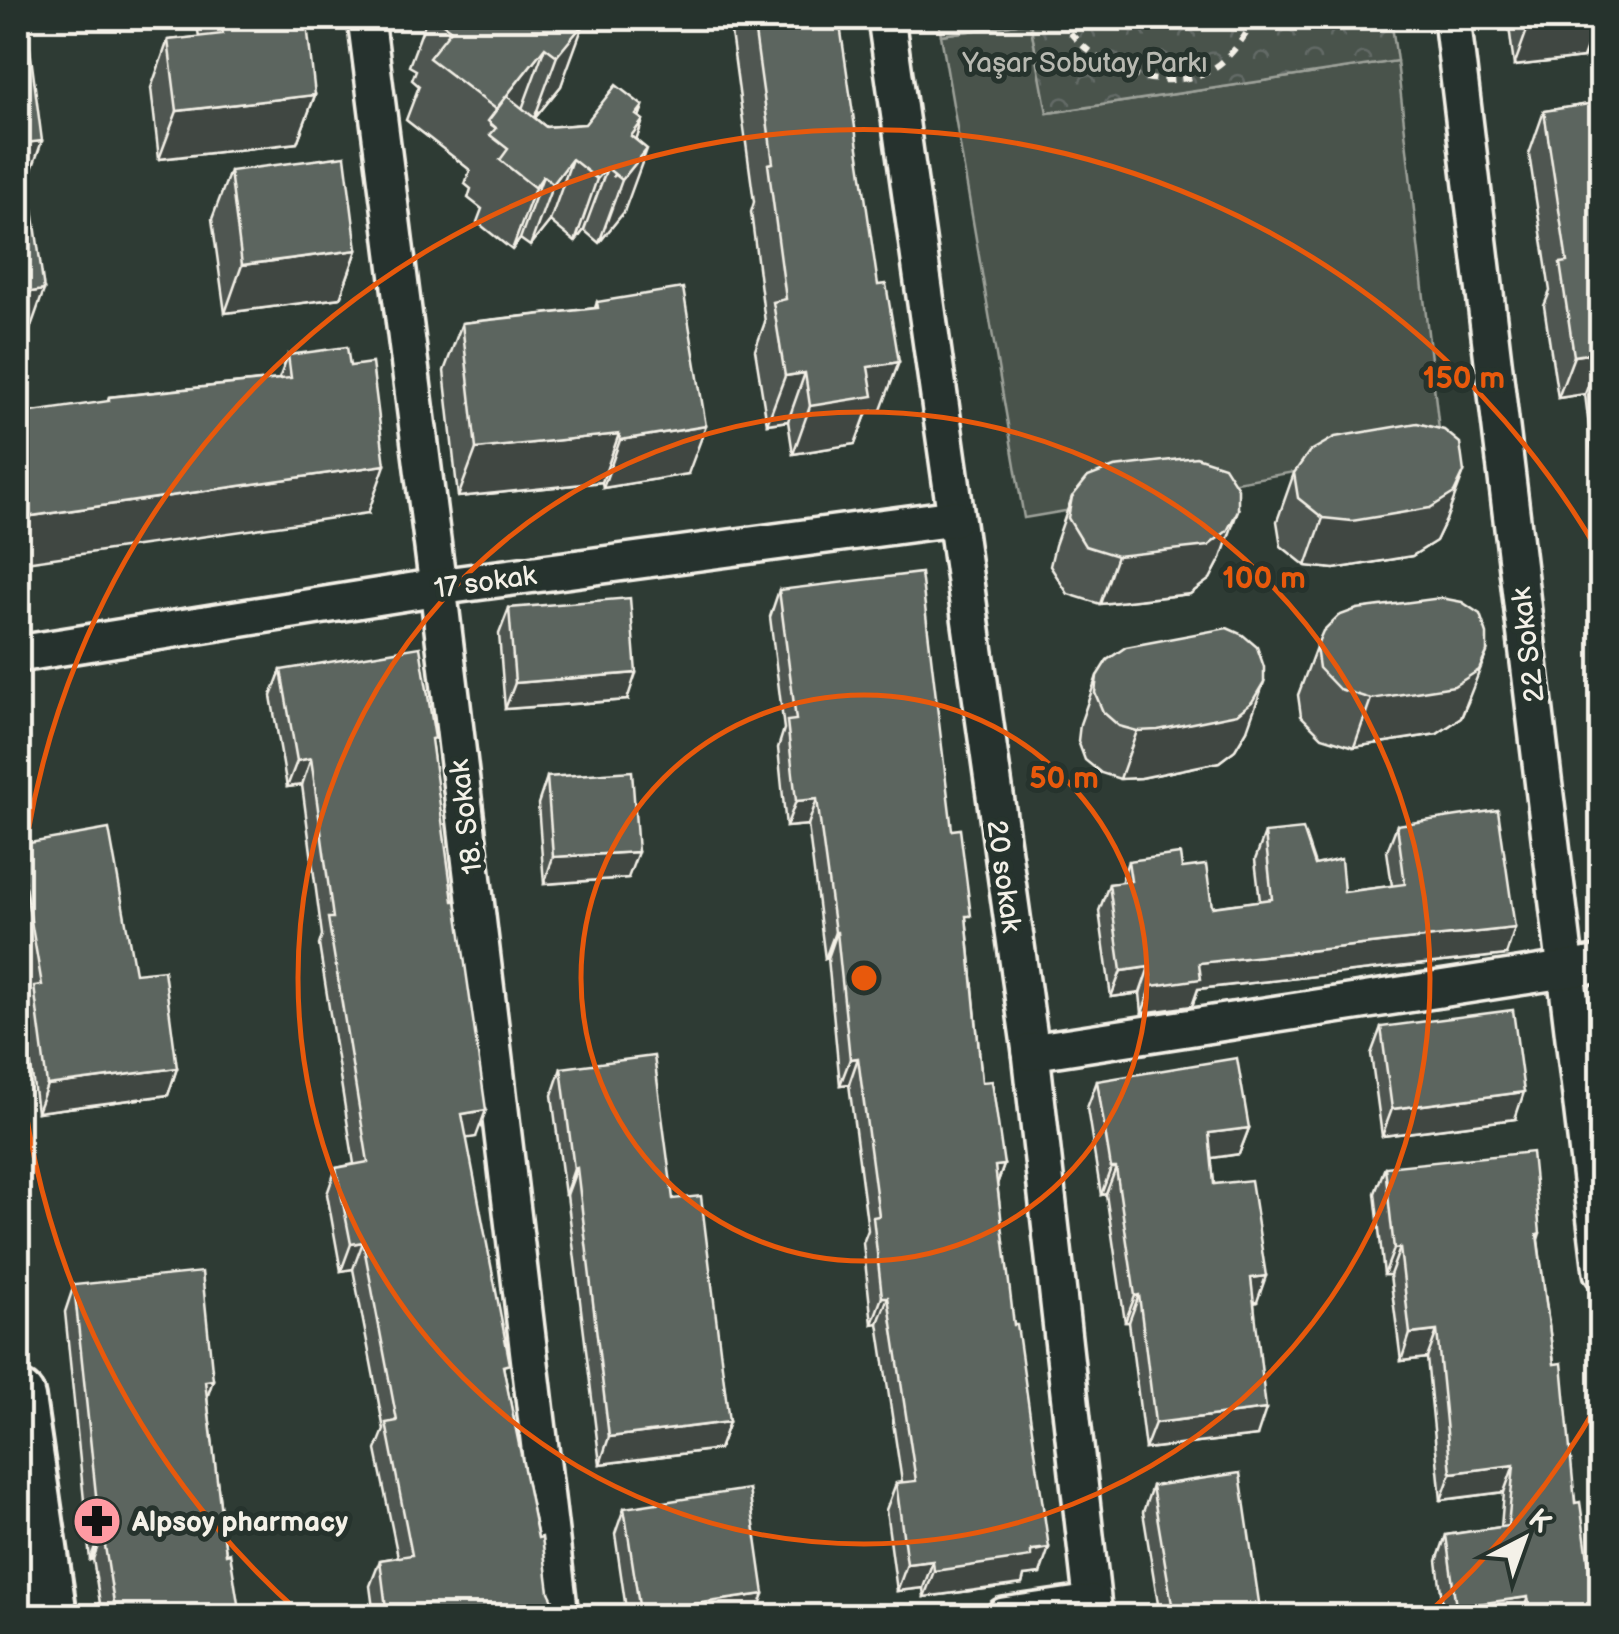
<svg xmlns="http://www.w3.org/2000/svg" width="1619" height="1634" font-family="'Balsamiq Sans',sans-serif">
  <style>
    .grass { fill: #48524c; stroke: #9ea29a; stroke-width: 2.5 }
    .park { fill: url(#park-crowns); stroke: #9ea29a; stroke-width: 2.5 }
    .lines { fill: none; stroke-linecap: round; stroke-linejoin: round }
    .street-casing { stroke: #f4f1e8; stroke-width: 42 }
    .secondary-casing { stroke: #f4f1e8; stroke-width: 60 }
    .path { stroke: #f4f1e8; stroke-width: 6; stroke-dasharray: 10 8; stroke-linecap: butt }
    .street { stroke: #26332d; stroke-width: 35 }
    .secondary { stroke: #26332d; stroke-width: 52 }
    .wall { fill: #4f5751; stroke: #f4f1e8; stroke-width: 2.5 }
    .shaded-wall { fill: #404742; stroke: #f4f1e8; stroke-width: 2.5 }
    .building { fill: #5c655e; stroke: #f4f1e8; stroke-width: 2.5 }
    .ring { fill: none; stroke: #e8590c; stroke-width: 5 }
    .labels { text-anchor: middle; stroke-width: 10; stroke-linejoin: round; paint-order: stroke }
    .park-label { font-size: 28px; fill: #b8b9b1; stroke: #26332d }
    .street-label { font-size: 28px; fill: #f4f1e8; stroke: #26332d }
    .poi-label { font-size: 28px; font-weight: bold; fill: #f4f1e8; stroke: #26332d; text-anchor: start }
    .centre { fill: #e8590c; stroke: #26332d; stroke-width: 5 }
    .ring-label { font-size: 30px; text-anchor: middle; font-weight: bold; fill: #e8590c; stroke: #26332d; stroke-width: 10; stroke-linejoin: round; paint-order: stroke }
  </style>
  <defs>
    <pattern id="park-crowns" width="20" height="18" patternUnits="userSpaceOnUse" patternTransform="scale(2.5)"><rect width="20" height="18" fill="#48524c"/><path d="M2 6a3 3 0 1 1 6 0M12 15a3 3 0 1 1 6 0" fill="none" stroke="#636b66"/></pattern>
  </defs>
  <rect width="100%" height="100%" fill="#2e3b34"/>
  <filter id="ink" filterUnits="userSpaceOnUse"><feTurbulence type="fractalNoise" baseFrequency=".01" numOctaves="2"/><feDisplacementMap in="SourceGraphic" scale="20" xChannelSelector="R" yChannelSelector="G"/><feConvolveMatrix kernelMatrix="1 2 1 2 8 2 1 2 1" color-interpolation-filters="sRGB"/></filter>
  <g filter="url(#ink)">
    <polygon class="grass" points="1030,22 1048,113 1397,61 1441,447 1024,518 941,35"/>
    <polygon class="park" points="938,18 1391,18 1397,61 1047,113 1030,22 941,35"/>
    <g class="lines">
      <g class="street-casing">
        <g id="street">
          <polyline points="366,18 438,587 560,1616"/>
          <polyline points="886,18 1031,1052 1094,1616"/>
          <polyline points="1452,18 1602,1272"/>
          <polyline points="18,654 438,587 954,518"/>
          <polyline points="1031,1052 1602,964"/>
          <polyline points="1004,1616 1092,1603"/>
        </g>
      </g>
      <g class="secondary-casing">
        <polyline id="secondary" points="18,1398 50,1616"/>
      </g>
      <g class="path">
        <path d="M1059,18c30,45 87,76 143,56 25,-9 41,-35 54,-56"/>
        <polyline points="1364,18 1392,27"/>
      </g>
      <use href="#street" class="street"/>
      <use href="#secondary" class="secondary"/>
    </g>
    <g class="wall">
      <polygon points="196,18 286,18 287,26 315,95 297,143 159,159 151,88 168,40 199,37"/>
      <polygon points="427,18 581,18 561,86 535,118 546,127 585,124 643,106 639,117 643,120 636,141 624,212 599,243 584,230 575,242 550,221 530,246 520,239 512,250 477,222 482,209 468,198 471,189 465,184 470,170 406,120 419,86 412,80 416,70 409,66"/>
      <polygon points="729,18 839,18 881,410 867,412 855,444 793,454 788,421 767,424 755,350 765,322 751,212 754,202"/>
      <polygon points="1508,18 1598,18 1583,58 1514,66"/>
      <polygon points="1602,102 1602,492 1597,492 1585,394 1558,398 1544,306 1550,291 1529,154 1544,111"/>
      <polygon points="230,171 357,250 340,298 225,313 212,219"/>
      <polygon points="597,302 688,474 603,488 602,482 458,497 444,371 462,323 595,308"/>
      <polygon points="288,355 368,513 108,401 109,397 279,379"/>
      <polygon points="1294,473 1446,520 1436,541 1412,556 1334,569 1306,566 1281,546 1277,521"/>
      <polygon points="1072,497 1221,558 1210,579 1190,594 1100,604 1068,594 1050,566 1055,545"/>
      <polygon points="779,590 952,830 967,926 982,1082 1004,1165 997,1184 1040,1574 1024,1576 1022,1584 924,1597 923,1588 897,1591 886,1510 896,1483 902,1482 878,1323 872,1324 863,1243 868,1230 849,1084 840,1085 828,958 825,959 808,825 786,827 778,748 784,729 770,617"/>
      <polygon points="509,608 627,700 505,709 499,634"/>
      <polygon points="1316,647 1469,700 1461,718 1437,734 1354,747 1322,737 1301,716 1298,695"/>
      <polygon points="281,670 432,747 476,1137 466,1138 505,1377 549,1592 556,1616 374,1616 370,1586 380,1560 398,1557 376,1450 384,1430 353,1269 341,1271 327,1194 336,1168 354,1164 319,945 322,935 302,785 287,787 271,696"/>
      <polygon points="1097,676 1247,730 1235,750 1219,762 1141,778 1120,779 1101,773 1085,760 1078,741 1080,724"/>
      <polygon points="547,777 628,878 544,884 538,804"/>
      <polygon points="1397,825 1506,955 1198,989 1192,1006 1142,1013 1140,993 1111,997 1099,911 1109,884 1121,883 1128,861 1182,868 1212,907 1260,901 1255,860 1265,833 1315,865 1344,892 1392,886 1387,851"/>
      <polygon points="18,845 135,973 177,1068 168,1095 37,1112 24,1013 30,998 18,931"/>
      <polygon points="1381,1027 1515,1119 1382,1136 1371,1054"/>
      <polygon points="561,1068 673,1199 729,1422 719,1449 600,1464 567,1195 565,1195 552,1095"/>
      <polygon points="1097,1081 1249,1128 1239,1154 1211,1158 1214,1184 1257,1302 1254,1303 1257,1436 1145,1449 1129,1322 1125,1322 1106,1194 1101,1195 1087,1108"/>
      <polygon points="1385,1167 1540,1233 1538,1240 1554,1364 1593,1616 1444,1616 1437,1561 1446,1535 1501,1527 1504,1492 1441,1500 1427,1358 1401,1361 1390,1275 1384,1275 1375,1193"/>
      <polygon points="74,1285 207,1398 226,1554 240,1616 102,1616 93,1559 90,1560 65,1312"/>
      <polygon points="1152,1486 1261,1616 1160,1616 1143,1512"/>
      <polygon points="624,1508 756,1616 627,1616 615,1534"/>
    </g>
    <g class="shaded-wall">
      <polygon points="574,18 581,18 574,35 584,23 561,86 534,119 557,56"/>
      <polygon points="1540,18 1598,18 1583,58 1514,66 1531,19"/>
      <polygon points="545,47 522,109 496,128 490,124 496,109"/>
      <polygon points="315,95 297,143 159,159 177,111"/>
      <polygon points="643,106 633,133 643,120 622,180 618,172 613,177 636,115"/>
      <polygon points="42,141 25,189 24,143"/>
      <polygon points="647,149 624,212 599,243 622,180"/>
      <polygon points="572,159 550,221 530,246 553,184"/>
      <polygon points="607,168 584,230 575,242 597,179"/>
      <polygon points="543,176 520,239 512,250 535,188"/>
      <polygon points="357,250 340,298 225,313 242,265"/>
      <polygon points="44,290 27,338 18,340 18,294"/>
      <polygon points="1601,352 1585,394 1558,398 1574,356"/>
      <polygon points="899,362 881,410 867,412 855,444 793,454 810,406 868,367"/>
      <polygon points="805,373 788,421 767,424 785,376"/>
      <polygon points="706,426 688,474 603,488 620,440"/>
      <polygon points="619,434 602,482 458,497 476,449"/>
      <polygon points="385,465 368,513 18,563 18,518"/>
      <polygon points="1464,472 1446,520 1436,541 1412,556 1334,569 1306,566 1323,518"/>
      <polygon points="1238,510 1221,558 1210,579 1190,594 1100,604 1117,556"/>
      <polygon points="1487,652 1461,718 1437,734 1354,747 1371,699"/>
      <polygon points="636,673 627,700 505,709 515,683"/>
      <polygon points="1264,682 1247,730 1235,750 1219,762 1141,778 1120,779 1137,731"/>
      <polygon points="311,758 302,785 287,787 297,761"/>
      <polygon points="817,799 808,825 786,827 796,801"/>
      <polygon points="638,852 628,878 544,884 553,857"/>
      <polygon points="1515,928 1506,955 1198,989 1192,1006 1142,1013 1152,986 1199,963"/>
      <polygon points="835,932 837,932 828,958 825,959"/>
      <polygon points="1149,967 1140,993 1111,997 1121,971"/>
      <polygon points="858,1058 849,1084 840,1085 850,1059"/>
      <polygon points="177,1068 168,1095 37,1112 47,1085"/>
      <polygon points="1524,1092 1515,1119 1382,1136 1392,1109"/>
      <polygon points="486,1110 476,1137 452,1141 462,1114"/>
      <polygon points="1249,1128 1239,1154 1199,1160 1209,1133"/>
      <polygon points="1004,1165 994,1192 995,1166"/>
      <polygon points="577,1168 567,1195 565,1195 574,1169"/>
      <polygon points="1111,1168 1116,1168 1106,1194 1101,1195"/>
      <polygon points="363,1242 353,1269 341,1271 351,1244"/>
      <polygon points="1400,1248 1390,1275 1384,1275 1394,1249"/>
      <polygon points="1266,1276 1257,1302 1241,1305 1251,1278"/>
      <polygon points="1139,1295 1129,1322 1125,1322 1135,1296"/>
      <polygon points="882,1297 888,1297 878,1323 872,1324"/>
      <polygon points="1437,1331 1427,1358 1401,1361 1410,1334"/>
      <polygon points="213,1380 204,1407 205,1381"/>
      <polygon points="1266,1409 1257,1436 1145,1449 1155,1423"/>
      <polygon points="729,1422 719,1449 600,1464 609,1437"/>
      <polygon points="1514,1465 1504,1492 1441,1500 1451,1473"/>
      <polygon points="100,1533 103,1533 93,1559 90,1560"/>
      <polygon points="1049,1548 1040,1574 1024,1576 1022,1584 924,1597 934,1571"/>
      <polygon points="933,1561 923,1588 897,1591 907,1564"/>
      <polygon points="764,1594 756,1616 639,1616 640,1612"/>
      <polygon points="1528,1597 1521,1616 1452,1616 1456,1607"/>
    </g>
    <g class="building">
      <polygon points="18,18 26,18 42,141 24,143 44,290 18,294"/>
      <polygon points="220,18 286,18 287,26 307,24 315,95 177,111 168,40 223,34"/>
      <polygon points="435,18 577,18 584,23 557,56 545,47 496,109 429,58 451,30"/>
      <polygon points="753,18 839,18 878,285 886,284 899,362 868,367 873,396 810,406 805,373 785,376 773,302 786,299 768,164 773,163"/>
      <polygon points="616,85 643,106 636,115 643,120 631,136 647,149 622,180 607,168 597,179 572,159 553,184 543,176 535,188 500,160 508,149 490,135 496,128 488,121 507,96 546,127 585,124"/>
      <polygon points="1602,102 1602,356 1601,352 1574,356 1560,263 1567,262 1544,111"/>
      <polygon points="345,156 357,250 242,265 230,171"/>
      <polygon points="683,288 706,426 620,440 619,434 476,449 462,323 598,308 597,302"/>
      <polygon points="347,347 350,366 372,363 385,465 18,518 18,414 109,401 109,397 291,378 288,355"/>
      <polygon points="1417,423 1444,430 1460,443 1464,472 1454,493 1430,508 1352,521 1323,518 1298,498 1294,473 1309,452 1335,437"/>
      <polygon points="1196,457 1224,466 1238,488 1238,510 1227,531 1208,546 1117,556 1085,546 1068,518 1072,497 1088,477 1114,467"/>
      <polygon points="921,573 952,830 960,829 971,916 966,916 982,1082 992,1081 1004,1165 995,1166 1014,1325 1017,1325 1049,1548 1031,1550 1031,1557 934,1571 933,1561 907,1564 896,1483 916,1481 888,1297 882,1297 873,1217 879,1216 858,1058 850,1059 837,932 835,932 817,799 796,801 787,721 796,720 779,590"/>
      <polygon points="630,598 636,673 515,683 509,608"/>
      <polygon points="1441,598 1462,602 1480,614 1487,634 1487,652 1479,670 1454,686 1371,699 1339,689 1319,668 1316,647 1323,631 1338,616 1357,609"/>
      <polygon points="1227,628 1243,635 1257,647 1264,667 1264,682 1252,702 1237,714 1158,730 1137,731 1119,726 1103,712 1095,693 1097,676 1107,660 1126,647"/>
      <polygon points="420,647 435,738 431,739 453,901 456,901 486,1110 462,1114 510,1364 503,1366 538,1538 542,1537 549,1592 555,1604 556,1616 387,1616 380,1560 412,1555 386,1423 397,1421 363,1242 351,1244 336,1168 368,1162 328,918 333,918 311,758 297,761 281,670"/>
      <polygon points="632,771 638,852 553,857 547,777"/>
      <polygon points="1498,810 1515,928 1199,963 1201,979 1152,986 1149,967 1121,971 1109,884 1131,881 1128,861 1180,854 1182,868 1206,865 1212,907 1272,899 1265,833 1303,829 1315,865 1341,859 1344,892 1405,884 1397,825"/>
      <polygon points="109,829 135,973 164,970 177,1068 47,1085 34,986 42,985 18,845"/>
      <polygon points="1513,1010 1524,1092 1392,1109 1381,1027"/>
      <polygon points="654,1056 673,1199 701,1196 729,1422 609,1437 577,1168 574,1169 561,1068"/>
      <polygon points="1237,1058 1249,1128 1209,1133 1214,1184 1251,1180 1266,1276 1251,1278 1266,1409 1155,1423 1139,1295 1135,1296 1116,1168 1111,1168 1097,1081"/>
      <polygon points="1532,1152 1540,1233 1537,1234 1554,1364 1562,1363 1575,1503 1580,1502 1595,1609 1591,1610 1592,1616 1531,1616 1528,1597 1456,1607 1446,1535 1508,1526 1514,1465 1451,1473 1437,1331 1410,1334 1400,1248 1394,1249 1385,1167"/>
      <polygon points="202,1272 213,1380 205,1381 226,1554 230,1553 240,1616 116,1616 103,1533 100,1533 74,1285"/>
      <polygon points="1240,1473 1261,1616 1174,1616 1152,1486"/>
      <polygon points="749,1489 764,1594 640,1612 624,1508"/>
    </g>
  </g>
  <g class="ring">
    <circle cx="864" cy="978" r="283"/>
    <circle cx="864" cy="978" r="566"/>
    <path d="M1599 1402A849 849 0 0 1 1427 1614M301 1614A849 849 0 0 1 18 1045M18 911A849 849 0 0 1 1599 553"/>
  </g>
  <defs>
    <g id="pharmacy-disc" transform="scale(2.5)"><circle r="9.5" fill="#ff9aa2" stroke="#26332d"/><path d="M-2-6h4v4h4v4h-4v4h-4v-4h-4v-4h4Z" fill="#111"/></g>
  </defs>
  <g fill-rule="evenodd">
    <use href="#pharmacy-disc" x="97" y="1521"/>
  </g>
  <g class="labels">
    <g class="park-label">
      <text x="1085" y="72">Yaşar Sobutay Parkı</text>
    </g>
    <g class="street-label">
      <text transform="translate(485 581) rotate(-8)" y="10">17 sokak</text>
      <text transform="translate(1527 645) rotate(-97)" y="10">22 Sokak</text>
      <text transform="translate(465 817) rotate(-97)" y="10">18. Sokak</text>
      <text transform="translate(1005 876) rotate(82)" y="10">20 sokak</text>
    </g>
    <g class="poi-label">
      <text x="132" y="1531">Alpsoy pharmacy</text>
    </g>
  </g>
  <circle cx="864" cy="978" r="15" class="centre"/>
  <g class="ring-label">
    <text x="1464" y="388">150 m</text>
    <text x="1264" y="588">100 m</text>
    <text x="1064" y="788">50 m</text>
  </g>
  <rect width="1619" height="1634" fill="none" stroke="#26332d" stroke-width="60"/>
  <rect x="30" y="30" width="1559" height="1574" fill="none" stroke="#f4f1e8" stroke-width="4" filter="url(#ink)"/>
  <g transform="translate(1524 1539) rotate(41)" stroke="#26332d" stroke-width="8" paint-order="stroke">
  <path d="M0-8L18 38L0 25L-18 38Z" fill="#f4f1e8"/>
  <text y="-15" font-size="28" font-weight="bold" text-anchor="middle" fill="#f4f1e8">K</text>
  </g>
</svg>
